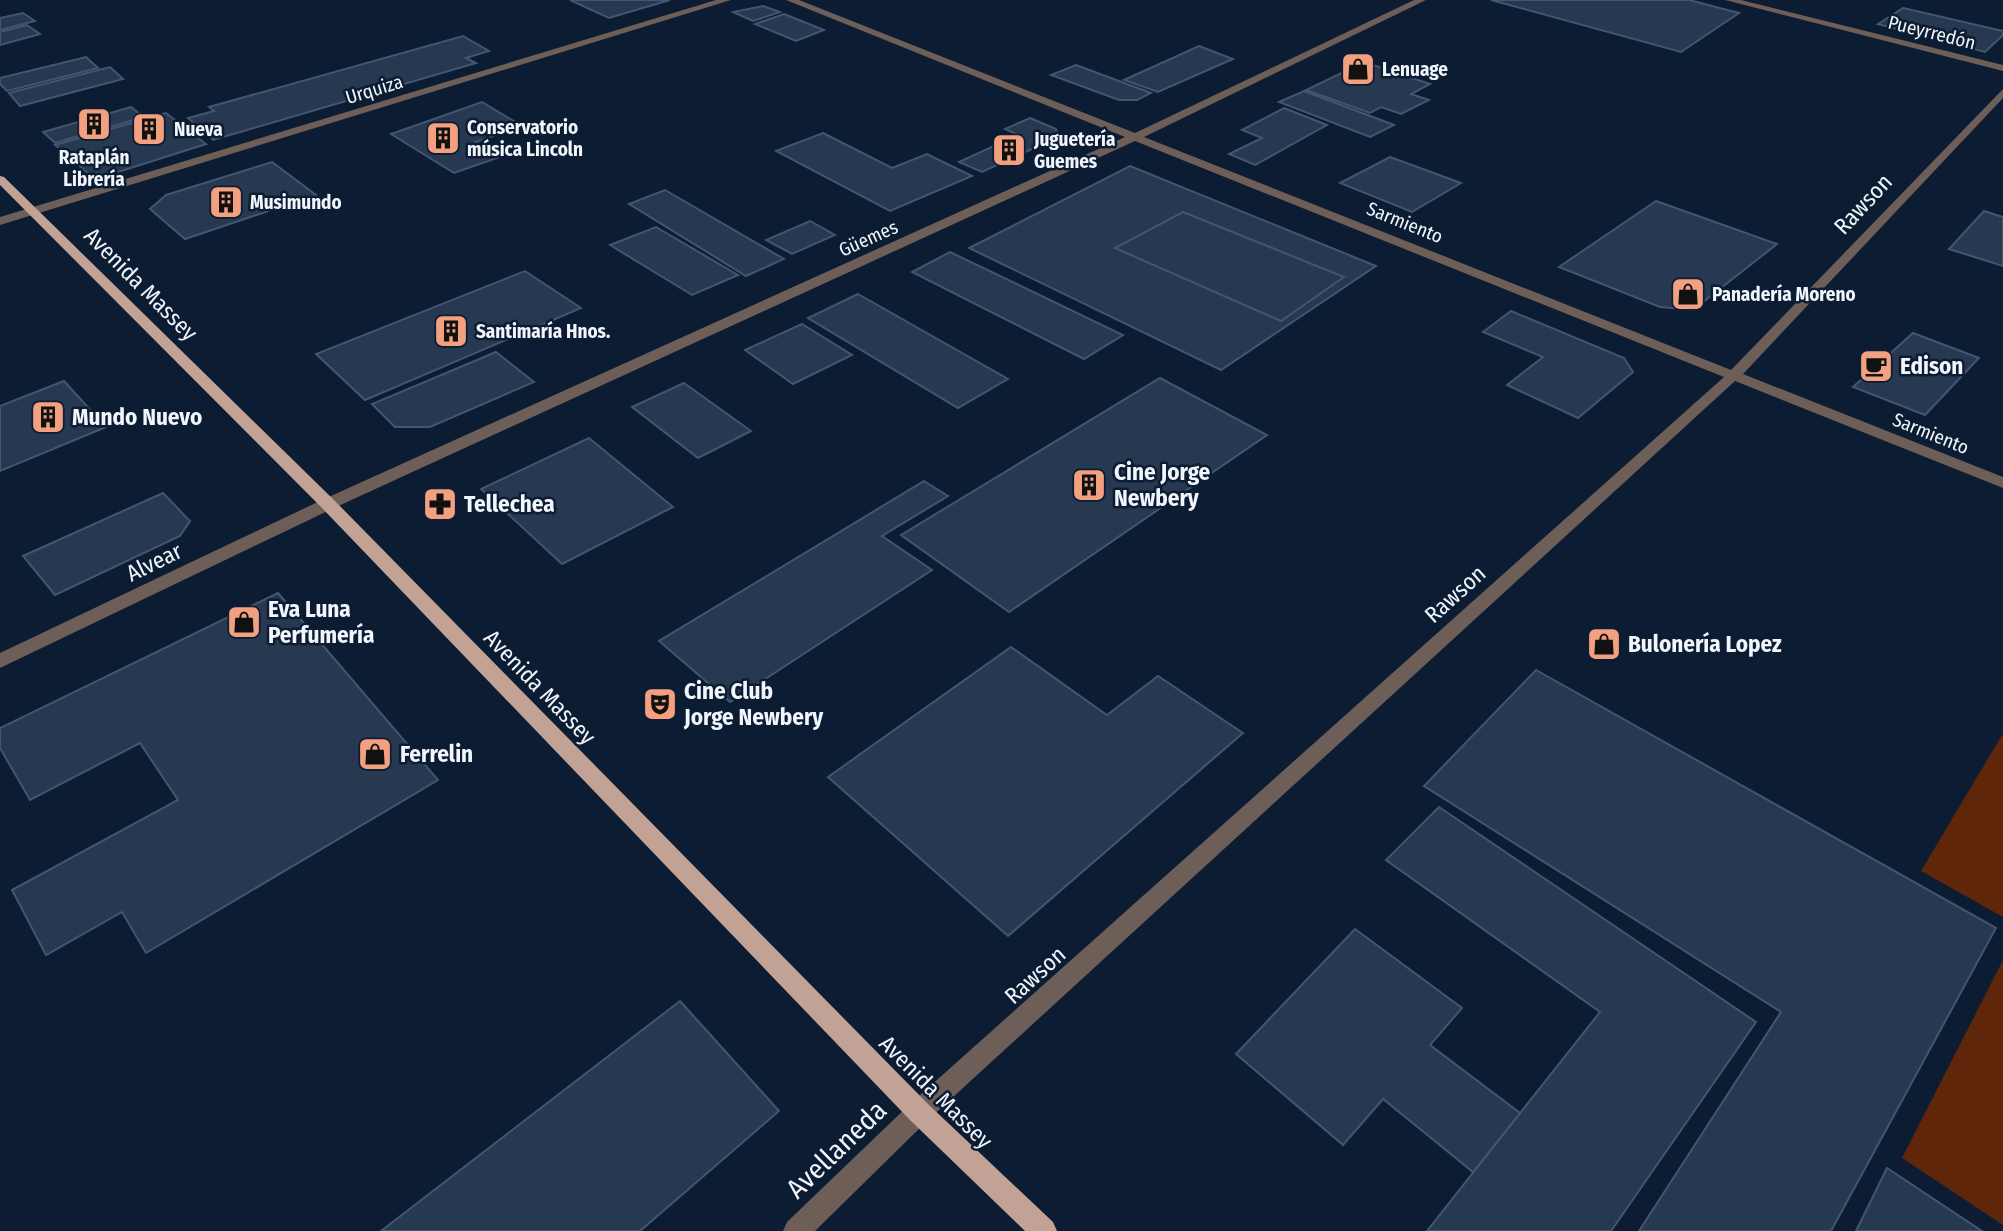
<svg xmlns="http://www.w3.org/2000/svg" width="2003" height="1231" font-family="'Fira Sans Condensed',sans-serif">
  <style>
    .green { fill: #5f260a }
    .building { fill: #273851; stroke: #435570; stroke-width: 2 }
    .lines { fill: none; stroke-linecap: round; stroke-linejoin: round }
    .minor { fill: #6d5e58; fill-rule: evenodd }
    .major { fill: #c1a295; fill-rule: evenodd }
    .labels { text-anchor: middle; stroke-width: 5; stroke-linejoin: round; paint-order: stroke }
    .far-street-label { font-size: 19px; fill: #f1f5fc; stroke: #0c1c32 }
    .far-poi-label { font-size: 19px; font-weight: bold; fill: #f1f5fc; stroke: #0c1c32; text-anchor: start }
    .street-label { font-size: 23px; fill: #f1f5fc; stroke: #0c1c32 }
    .poi-label { font-size: 23px; font-weight: bold; fill: #f1f5fc; stroke: #0c1c32; text-anchor: start }
    .near-street-label { font-size: 28px; fill: #f1f5fc; stroke: #0c1c32 }
  </style>
  <rect width="100%" height="100%" fill="#0c1c32"/>
  <g class="green">
    <polygon points="2002,735 2003,735 2003,917 1921,871"/>
    <polygon points="2003,960 2003,1225 1902,1158"/>
  </g>
  <g class="building">
    <polygon points="570,0 670,0 609,18"/>
    <polygon points="1491,0 1689,0 1739,13 1681,52"/>
    <polygon points="763,6 780,12 753,21 733,12"/>
    <polygon points="1903,8 2003,31 2003,35 1985,52 1878,24"/>
    <polygon points="23,13 35,21 0,30 0,18"/>
    <polygon points="784,14 824,30 796,41 755,24"/>
    <polygon points="27,25 40,34 0,45 0,32"/>
    <polygon points="463,36 489,51 466,58 476,63 213,140 188,118 214,111 209,107"/>
    <polygon points="1199,46 1233,59 1158,92 1124,80"/>
    <polygon points="86,57 98,68 7,91 0,84 0,78"/>
    <polygon points="1364,62 1430,84 1411,94 1429,100 1401,114 1381,107 1370,113 1306,90"/>
    <polygon points="1076,65 1151,93 1137,100 1119,100 1051,75"/>
    <polygon points="110,67 123,79 20,106 9,93"/>
    <polygon points="1304,91 1394,125 1370,137 1279,102"/>
    <polygon points="482,102 522,126 476,142 500,157 454,173 391,134"/>
    <polygon points="131,107 144,117 55,143 43,132"/>
    <polygon points="1284,108 1327,125 1255,165 1229,154 1262,138 1242,130"/>
    <polygon points="166,113 206,144 115,173 89,174 55,145"/>
    <polygon points="1030,118 1056,129 1058,137 982,172 959,162 1018,135 1005,129"/>
    <polygon points="823,133 892,168 927,154 972,176 890,211 776,151"/>
    <polygon points="1390,157 1461,183 1412,212 1340,183"/>
    <polygon points="272,162 316,195 185,239 150,209 166,195"/>
    <polygon points="1130,166 1376,266 1221,370 969,248"/>
    <polygon points="665,190 784,259 746,276 629,204"/>
    <polygon points="1656,201 1777,244 1693,310 1660,307 1559,267"/>
    <polygon points="1984,211 2003,217 2003,266 1949,249"/>
    <polygon points="1183,212 1344,277 1281,321 1115,248"/>
    <polygon points="810,221 835,235 792,254 766,240"/>
    <polygon points="656,227 738,275 692,295 610,245"/>
    <polygon points="950,252 1123,335 1084,359 912,272"/>
    <polygon points="525,271 581,308 365,400 316,354"/>
    <polygon points="858,294 1008,379 958,408 808,318"/>
    <polygon points="1511,311 1624,358 1633,372 1578,418 1507,385 1543,357 1483,332"/>
    <polygon points="802,324 852,355 793,384 745,350"/>
    <polygon points="1913,333 1979,358 1925,415 1853,387"/>
    <polygon points="496,352 534,382 430,427 395,427 372,404"/>
    <polygon points="1160,378 1267,435 1009,612 901,535"/>
    <polygon points="64,381 106,427 0,471 0,406"/>
    <polygon points="684,383 751,431 698,458 632,407"/>
    <polygon points="589,438 673,507 562,564 481,489"/>
    <polygon points="924,481 948,496 882,536 932,570 730,702 659,641"/>
    <polygon points="163,493 190,521 180,536 55,595 23,556"/>
    <polygon points="278,593 438,780 146,953 122,912 46,955 12,890 178,800 140,743 30,800 0,748 0,728"/>
    <polygon points="1011,647 1107,715 1158,676 1243,733 1008,936 828,777"/>
    <polygon points="1536,670 1996,928 1831,1231 1639,1231 1781,1012 1424,786"/>
    <polygon points="1439,807 1756,1022 1611,1231 1427,1231 1600,1012 1386,860"/>
    <polygon points="1355,929 1462,1008 1430,1045 1520,1113 1473,1172 1383,1099 1343,1145 1236,1054"/>
    <polygon points="680,1001 779,1111 640,1231 381,1231"/>
    <polygon points="1887,1168 1982,1231 1856,1231"/>
  </g>
  <g class="lines">
    <g class="minor">
      <polygon points="716,0 731,0 0,225 0,217"/>
      <polygon points="786,0 799,0 1135,133 1414,0 1426,0 1144,137 1731,370 2003,89 2003,98 1743,374 2003,477 2003,488 1735,381 928,1120 815,1231 783,1231 787,1222 910,1104 1724,377 1135,141 334,508 0,668 0,653 322,500 1125,137"/>
      <polygon points="1725,0 1741,0 2003,65 2003,71"/>
    </g>
    <polygon class="major" points="0,176 4,177 334,500 928,1104 1053,1222 1057,1231 1025,1231 910,1120 322,508 0,185"/>
  </g>
  <defs>
    <g id="shop-square" transform="scale(1.75)"><rect x="-9" y="-9" width="18" height="18" rx="4" fill="#f2a07f" stroke="#0c1c32"/><path d="M-5-2.5h2.3a2.7 3.5 0 0 1 5.4 0H5L5.5 6h-11ZM-1.5-2.5h3a1.5 2.3 0 0 0-3 0Z" fill="#111"/></g>
    <g id="building-square" transform="scale(1.75)"><rect x="-9" y="-9" width="18" height="18" rx="4" fill="#f2a07f" stroke="#0c1c32"/><path d="M-4-6H4V6H1V3H-1V6H-4ZM-2.5-4.3h1.7v1.8h-1.7ZM.8-4.3h1.7v1.8H.8ZM-2.5-1h1.7V.8h-1.7ZM.8-1h1.7V.8H.8Z" fill="#111"/></g>
    <g id="cafe-square" transform="scale(1.75)"><rect x="-9" y="-9" width="18" height="18" rx="4" fill="#f2a07f" stroke="#0c1c32"/><path d="M-5.5-4.5H6V0H3Q3 3.5 0 3.5H-2.5Q-5.5 3.5-5.5 0ZM3-3.2v2h1.7v-2ZM-6 4.5H4V6H-6Z" fill="#111"/></g>
    <g id="pharmacy-square" transform="scale(1.75)"><rect x="-9" y="-9" width="18" height="18" rx="4" fill="#f2a07f" stroke="#0c1c32"/><path d="M-2-6h4v4h4v4h-4v4h-4v-4h-4v-4h4Z" fill="#111"/></g>
    <g id="theatre-square" transform="scale(1.75)"><rect x="-9" y="-9" width="18" height="18" rx="4" fill="#f2a07f" stroke="#0c1c32"/><path d="M-5-5.5Q0-4 5-5.5V0Q5 5 0 6Q-5 5-5 0ZM-3.3-2.5H-1v1.5H-3.3ZM1-2.5H3.3v1.5H1ZM-2.8 1Q0 5.5 2.8 1Z" fill="#111"/></g>
  </defs>
  <g fill-rule="evenodd">
    <use href="#shop-square" x="1358" y="69"/>
    <use href="#building-square" x="94" y="124"/>
    <use href="#building-square" x="149" y="129"/>
    <use href="#building-square" x="443" y="138"/>
    <use href="#building-square" x="1009" y="150"/>
    <use href="#building-square" x="226" y="202"/>
    <use href="#shop-square" x="1688" y="294"/>
    <use href="#building-square" x="451" y="331"/>
    <use href="#cafe-square" x="1876" y="366"/>
    <use href="#building-square" x="48" y="417"/>
    <use href="#building-square" x="1089" y="485"/>
    <use href="#pharmacy-square" x="440" y="504"/>
    <use href="#shop-square" x="244" y="622"/>
    <use href="#shop-square" x="1604" y="644"/>
    <use href="#theatre-square" x="660" y="704"/>
    <use href="#shop-square" x="375" y="754"/>
  </g>
  <g class="labels">
    <g class="far-street-label">
      <text transform="translate(1932 32) rotate(14)" y="7">Pueyrredón</text>
      <text transform="translate(374 89) rotate(-17)" y="7">Urquiza</text>
      <text transform="translate(1405 222) rotate(22)" y="7">Sarmiento</text>
      <text transform="translate(868 238) rotate(-24)" y="7">Güemes</text>
      <text transform="translate(1931 433) rotate(22)" y="7">Sarmiento</text>
    </g>
    <g class="far-poi-label">
      <text x="1382" y="76">Lenuage</text>
      <text x="467" y="134">Conservatorio<tspan x="467" dy="22">música Lincoln</tspan></text>
      <text x="174" y="136">Nueva</text>
      <text x="1034" y="146">Juguetería<tspan x="1034" dy="22">Guemes</tspan></text>
      <text x="94" y="164" text-anchor="middle">Rataplán<tspan x="94" dy="22">Librería</tspan></text>
      <text x="250" y="209">Musimundo</text>
      <text x="1712" y="301">Panadería Moreno</text>
      <text x="476" y="338">Santimaría Hnos.</text>
    </g>
    <g class="street-label">
      <text transform="translate(1863 204) rotate(-47)" y="8">Rawson</text>
      <text transform="translate(141 284) rotate(45)" y="8">Avenida Massey</text>
      <text transform="translate(154 562) rotate(-26)" y="8">Alvear</text>
      <text transform="translate(1455 594) rotate(-42)" y="8">Rawson</text>
      <text transform="translate(540 687) rotate(46)" y="8">Avenida Massey</text>
      <text transform="translate(1035 975) rotate(-42)" y="8">Rawson</text>
      <text transform="translate(936 1092) rotate(45)" y="8">Avenida Massey</text>
    </g>
    <g class="poi-label">
      <text x="1900" y="374">Edison</text>
      <text x="72" y="425">Mundo Nuevo</text>
      <text x="1114" y="480">Cine Jorge<tspan x="1114" dy="26">Newbery</tspan></text>
      <text x="464" y="512">Tellechea</text>
      <text x="268" y="617">Eva Luna<tspan x="268" dy="26">Perfumería</tspan></text>
      <text x="1628" y="652">Bulonería Lopez</text>
      <text x="684" y="699">Cine Club<tspan x="684" dy="26">Jorge Newbery</tspan></text>
      <text x="400" y="762">Ferrelin</text>
    </g>
    <g class="near-street-label">
      <text transform="translate(836 1149) rotate(-44)" y="10">Avellaneda</text>
    </g>
  </g>
</svg>
